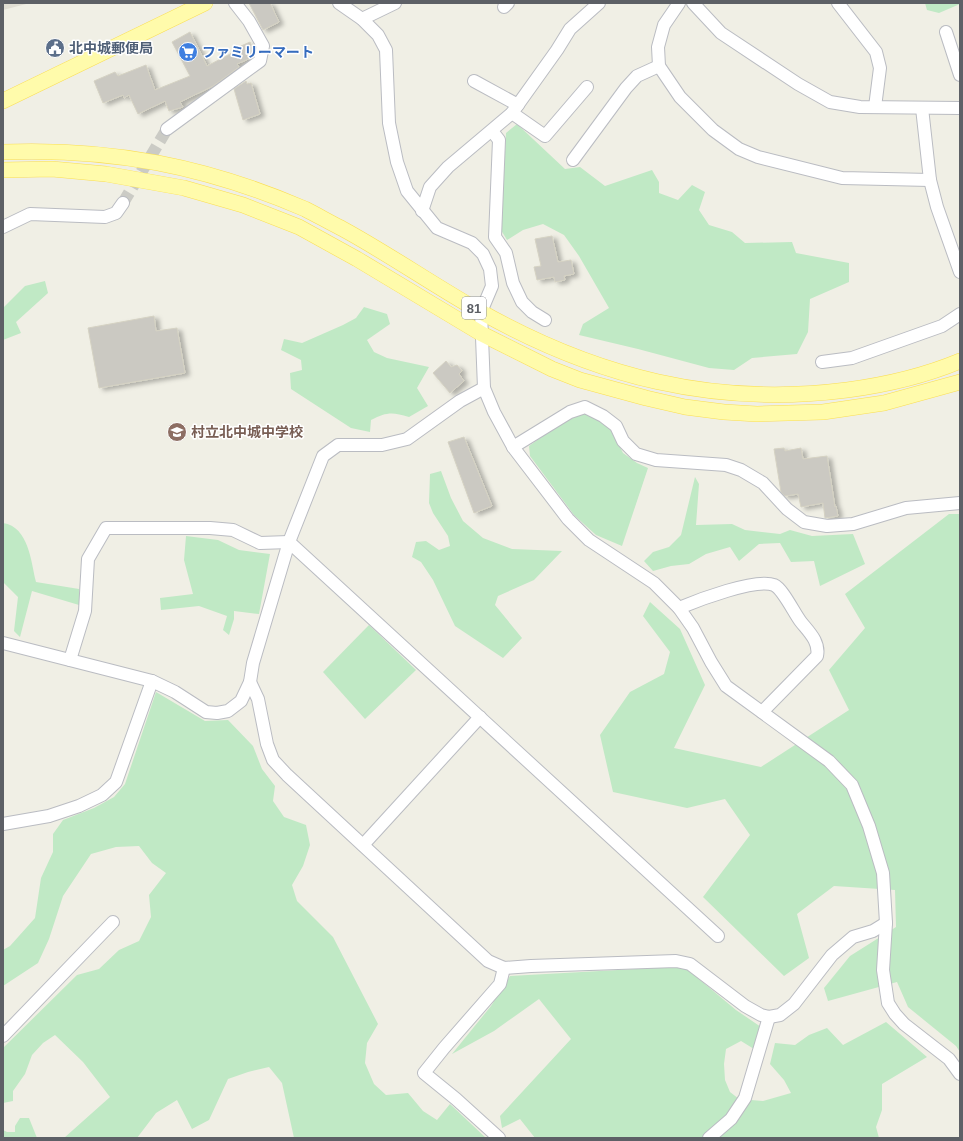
<svg xmlns="http://www.w3.org/2000/svg" width="963" height="1141" font-family="Helvetica,'Noto Sans JP',sans-serif">
  <style>
    .education { fill: #e0ded3 }
    .green { fill: #c0e9c5 }
    .building { fill: #cbc9c2; stroke: #d5d2c3; filter: url(#shadow) }
    .lines { fill: none; stroke-linecap: round; stroke-linejoin: round }
    .minor-tunnel { stroke: #cbcbc5; stroke-width: 12; stroke-dasharray: 12 6; stroke-linecap: butt }
    .minor-casing { stroke: #babcc2; stroke-width: 14 }
    .major-casing { stroke: #fade54; stroke-width: 16 }
    .minor { stroke: #fff; stroke-width: 12 }
    .major { stroke: #fffbab; stroke-width: 15 }
    .labels { text-anchor: middle; stroke-width: 3; stroke-linejoin: round; paint-order: stroke }
    .shield { fill: #fff; stroke: #8e9094; stroke-width: 1 }
    .shield-label { font-size: 13px; font-weight: bold; fill: #5d6066 }
    .service-label { font-size: 14px; font-weight: bold; fill: #4e5e75; stroke: #fff; text-anchor: start }
    .shop-label { font-size: 14px; font-weight: bold; fill: #366cbe; stroke: #fff; text-anchor: start }
    .education-label { font-size: 14px; font-weight: bold; fill: #785e54; stroke: #fff; text-anchor: start }
  </style>
  <defs>
    <filter id="shadow"><feDropShadow dx="4.5" dy="2.5" stdDeviation="2" flood-color="#0004"/></filter>
  </defs>
  <rect width="100%" height="100%" fill="#f0efe5"/>
  <polygon class="education" points="3,3 30,3 3,10"/>
  <g class="green">
    <polygon points="925,3 960,3 960,4 939,13 927,10"/>
    <polygon points="517,124 565,169 580,167 605,186 652,170 659,182 659,193 678,200 692,185 705,192 699,210 709,225 732,232 745,243 792,242 796,253 849,263 849,282 810,299 808,332 797,354 752,358 734,370 709,368 638,349 579,335 583,324 609,308 579,256 564,235 543,224 523,230 507,240 501,230 506,133"/>
    <polygon points="45,281 48,293 16,322 21,333 3,340 3,308 25,286"/>
    <path d="M364,307l23,7 3,10 -23,16 7,12 13,6 42,9 -12,21 11,18 -19,11c-17,-5 -22,-5 -38,3l-1,12 -19,-4 -60,-39 -1,-16 12,-3 -1,-10 -20,-10 3,-11 18,4 41,-18 13,-7z"/>
    <polygon points="587,412 602,420 612,431 623,453 637,463 648,468 622,546 596,535 574,515 530,456 529,446 571,416"/>
    <polygon points="441,471 451,498 463,521 483,538 512,549 562,551 534,580 498,596 495,605 522,638 503,658 455,626 433,580 421,562 412,557 416,542 426,541 439,550 450,546 448,536 433,513 429,503 430,474"/>
    <polygon points="695,477 699,484 696,525 732,524 745,530 780,534 790,530 812,536 853,534 865,564 820,586 814,561 791,562 780,543 759,544 739,561 730,547 706,554 689,564 671,566 653,571 644,561 653,552 669,547 681,535"/>
    <polygon points="949,514 960,514 960,1052 956,1046 908,1007 897,982 828,1001 824,988 850,956 896,927 895,890 834,886 797,914 809,958 784,976 703,897 750,835 725,799 687,808 613,792 600,735 630,692 664,674 670,652 643,616 650,602 680,629 705,685 674,748 761,767 849,710 829,670 865,628 845,594"/>
    <path d="M3,523c26,4 28,39 33,59l43,7v16l-47,-14 -12,46 -6,-6 4,-34 -15,-15z"/>
    <polygon points="186,536 218,540 239,550 270,554 259,614 234,611 234,619 229,635 223,630 227,616 199,606 161,610 160,598 193,594 184,560"/>
    <polygon points="369,625 416,670 365,719 323,672"/>
    <polygon points="156,692 205,721 228,720 253,746 262,769 275,786 273,801 284,817 306,825 310,845 303,866 292,885 297,901 333,937 378,1024 367,1043 365,1063 374,1084 386,1095 408,1093 423,1111 437,1120 450,1104 486,1138 294,1138 282,1083 269,1067 248,1072 228,1079 209,1120 192,1129 177,1100 156,1113 137,1138 64,1138 110,1097 83,1062 55,1035 43,1043 32,1055 25,1074 13,1091 13,1101 3,1103 3,1048 77,975 99,969 119,950 139,941 151,917 149,895 166,873 152,863 139,846 116,847 91,854 63,896 49,939 38,963 3,986 3,950 10,946 35,918 41,878 53,852 53,834 63,820 94,808 114,797 125,784"/>
    <polygon points="672,967 687,969 736,1010 761,1027 754,1049 741,1041 726,1049 724,1064 725,1080 730,1092 739,1099 763,1101 791,1093 784,1080 770,1064 775,1043 795,1045 809,1035 827,1028 843,1045 886,1022 927,1057 882,1084 882,1110 876,1127 879,1138 535,1138 520,1119 502,1128 500,1116 571,1039 539,999 494,1031 452,1054 491,1006 510,976"/>
    <polygon points="20,1118 29,1118 37,1138 3,1138 3,1130 7,1132 15,1132 15,1126"/>
  </g>
  <g class="building">
    <polygon points="249,3 270,3 279,22 263,30"/>
    <polygon points="190,32 207,66 234,52 232,50 250,42 254,52 253,57 237,64 239,67 213,86 180,102 183,107 169,111 165,101 138,114 129,95 124,98 123,95 103,103 94,81 115,72 118,76 146,65 155,90 190,76 172,42"/>
    <polygon points="246,81 247,84 251,83 260,114 243,120 234,89"/>
    <polygon points="552,236 558,262 571,260 574,274 564,276 565,280 555,282 554,277 537,280 534,267 541,266 535,239"/>
    <polygon points="154,316 156,331 177,328 185,373 99,388 88,328"/>
    <polygon points="446,361 451,367 457,365 462,371 459,374 464,381 450,393 433,373"/>
    <polygon points="464,437 492,506 474,513 448,442"/>
    <polygon points="784,448 785,451 801,448 803,459 827,456 835,507 836,506 838,516 825,518 823,503 801,507 798,494 785,496 781,492 774,449"/>
  </g>
  <g class="lines">
    <polyline class="minor-tunnel" points="123,203 167,129"/>
    <g class="minor-casing">
      <g id="minor">
        <polyline points="339,3 362,19 378,35 386,50 389,123 397,162 407,191 437,228 472,243 483,254 490,269 492,286 481,312 484,388 494,412 513,447 568,519 589,540 654,583 679,608 693,628 711,662 726,686 829,761 852,785 869,826 883,873 886,923 883,970 888,1003 895,1014 904,1024 949,1059 960,1074"/>
        <polyline points="679,3 664,25 658,47 659,66 680,97 713,130 739,149 758,157 842,178 930,180"/>
        <polyline points="693,3 721,33 798,84 830,102 860,107 960,108"/>
        <polyline points="838,3 876,52 880,68 875,107"/>
        <polyline points="504,7 508,3"/>
        <polyline points="362,19 395,3"/>
        <polyline points="946,32 960,75"/>
        <polyline points="474,81 518,105"/>
        <polyline points="922,108 930,180 937,207 960,272"/>
        <polyline points="512,113 545,136 587,87"/>
        <polyline points="167,129 260,61 263,46 249,21 235,3"/>
        <polyline points="492,131 499,140 495,237 506,253 513,283 522,302 532,312 545,320"/>
        <polyline points="573,160 626,88 637,76 659,66"/>
        <polyline points="422,211 430,187 448,167 512,113 557,50 570,29 599,3"/>
        <polyline points="3,227 30,214 105,217 116,213 123,203"/>
        <polyline points="822,362 852,358 942,326 960,314"/>
        <polyline points="513,447 570,412 585,407 603,416 616,426 623,441 636,454 656,460 726,465 741,470 763,483 787,509 804,522 827,526 853,524 906,508 960,503"/>
        <path d="M679,608c19,-8 77,-30 95,-23 9,4 20,28 27,37 8,10 19,20 16,34l-55,56"/>
        <polyline points="3,643 152,681 175,692 206,712 217,713 228,711 241,701 250,682 253,663 289,542 323,456 338,445 382,445 407,439 460,401 484,388"/>
        <polyline points="70,660 85,611 88,559 106,528 210,528 233,530 260,543 289,542 718,936"/>
        <polyline points="250,682 258,699 267,744 273,760 287,775 488,961 504,968 531,966 676,961 690,964 745,1006 761,1015 769,1017 780,1015 794,1004 832,955 853,937 873,931 886,923"/>
        <polyline points="3,824 49,816 79,806 102,795 116,782 152,681"/>
        <polyline points="363,845 480,717"/>
        <polyline points="3,1036 113,922"/>
        <polyline points="499,1138 456,1099 424,1073 444,1048 500,984 504,968"/>
        <polyline points="709,1138 731,1119 745,1098 769,1017"/>
      </g>
    </g>
    <g class="major-casing">
      <g id="major">
        <polyline points="3,101 205,3"/>
        <path d="M3,152c109,-4 202,14 302,57 12,6 24,13 36,19 48,26 92,57 140,84 116,65 233,95 366,78 38,-5 77,-14 113,-29"/>
        <polyline points="3,170 52,169 106,174 184,188 243,205 299,227 357,259 482,334 552,369 580,380 646,398 685,407 724,412 757,414 823,412 884,403 960,382"/>
      </g>
    </g>
    <use href="#minor" class="minor"/>
    <use href="#major" class="major"/>
  </g>
  <defs>
    <g id="civic-disc" transform="scale(1)"><circle r="9.5" fill="#5c6f8a" stroke="#fff"/><path d="M-.6-6.5H3V-4.5H.6V-3L4-1V1h2V6H-6V1h2V-1L-.6-3ZM-1.2 2.5V6h2.4V2.5Z" fill="#fff"/></g>
    <g id="supermarket-disc" transform="scale(1)"><circle r="9.5" fill="#3f7fe0" stroke="#fff"/><path d="M-6-5.5h2.5l.6 2H6L4.5 2H-2.5L-4.4-4H-6ZM-1.5 3.2a1.3 1.3 0 1 0 .1 0ZM3 3.2a1.3 1.3 0 1 0 .1 0Z" fill="#fff"/></g>
    <g id="school-disc" transform="scale(1)"><circle r="9.5" fill="#8d6e63" stroke="#fff"/><path d="M0-5L7-2L0 1L-7-2ZM-4 1L0 2.5L4 1V4Q0 6-4 4Z" fill="#fff"/></g>
  </defs>
  <g fill-rule="evenodd">
    <use href="#civic-disc" x="55" y="48"/>
    <use href="#supermarket-disc" x="188" y="52"/>
    <use href="#school-disc" x="177" y="432"/>
  </g>
  <g class="labels">
    <rect class="shield" x="462" y="297" width="24" height="22" rx="3"/>
    <g class="shield-label">
      <text x="474" y="313">81</text>
    </g>
    <g class="service-label">
      <text x="69" y="53">北中城郵便局</text>
    </g>
    <g class="shop-label">
      <text x="202" y="57">ファミリーマート</text>
    </g>
    <g class="education-label">
      <text x="191" y="437">村立北中城中学校</text>
    </g>
  </g>
  <rect width="963" height="1141" fill="none" stroke="#5d6066" stroke-width="8"/>
</svg>
